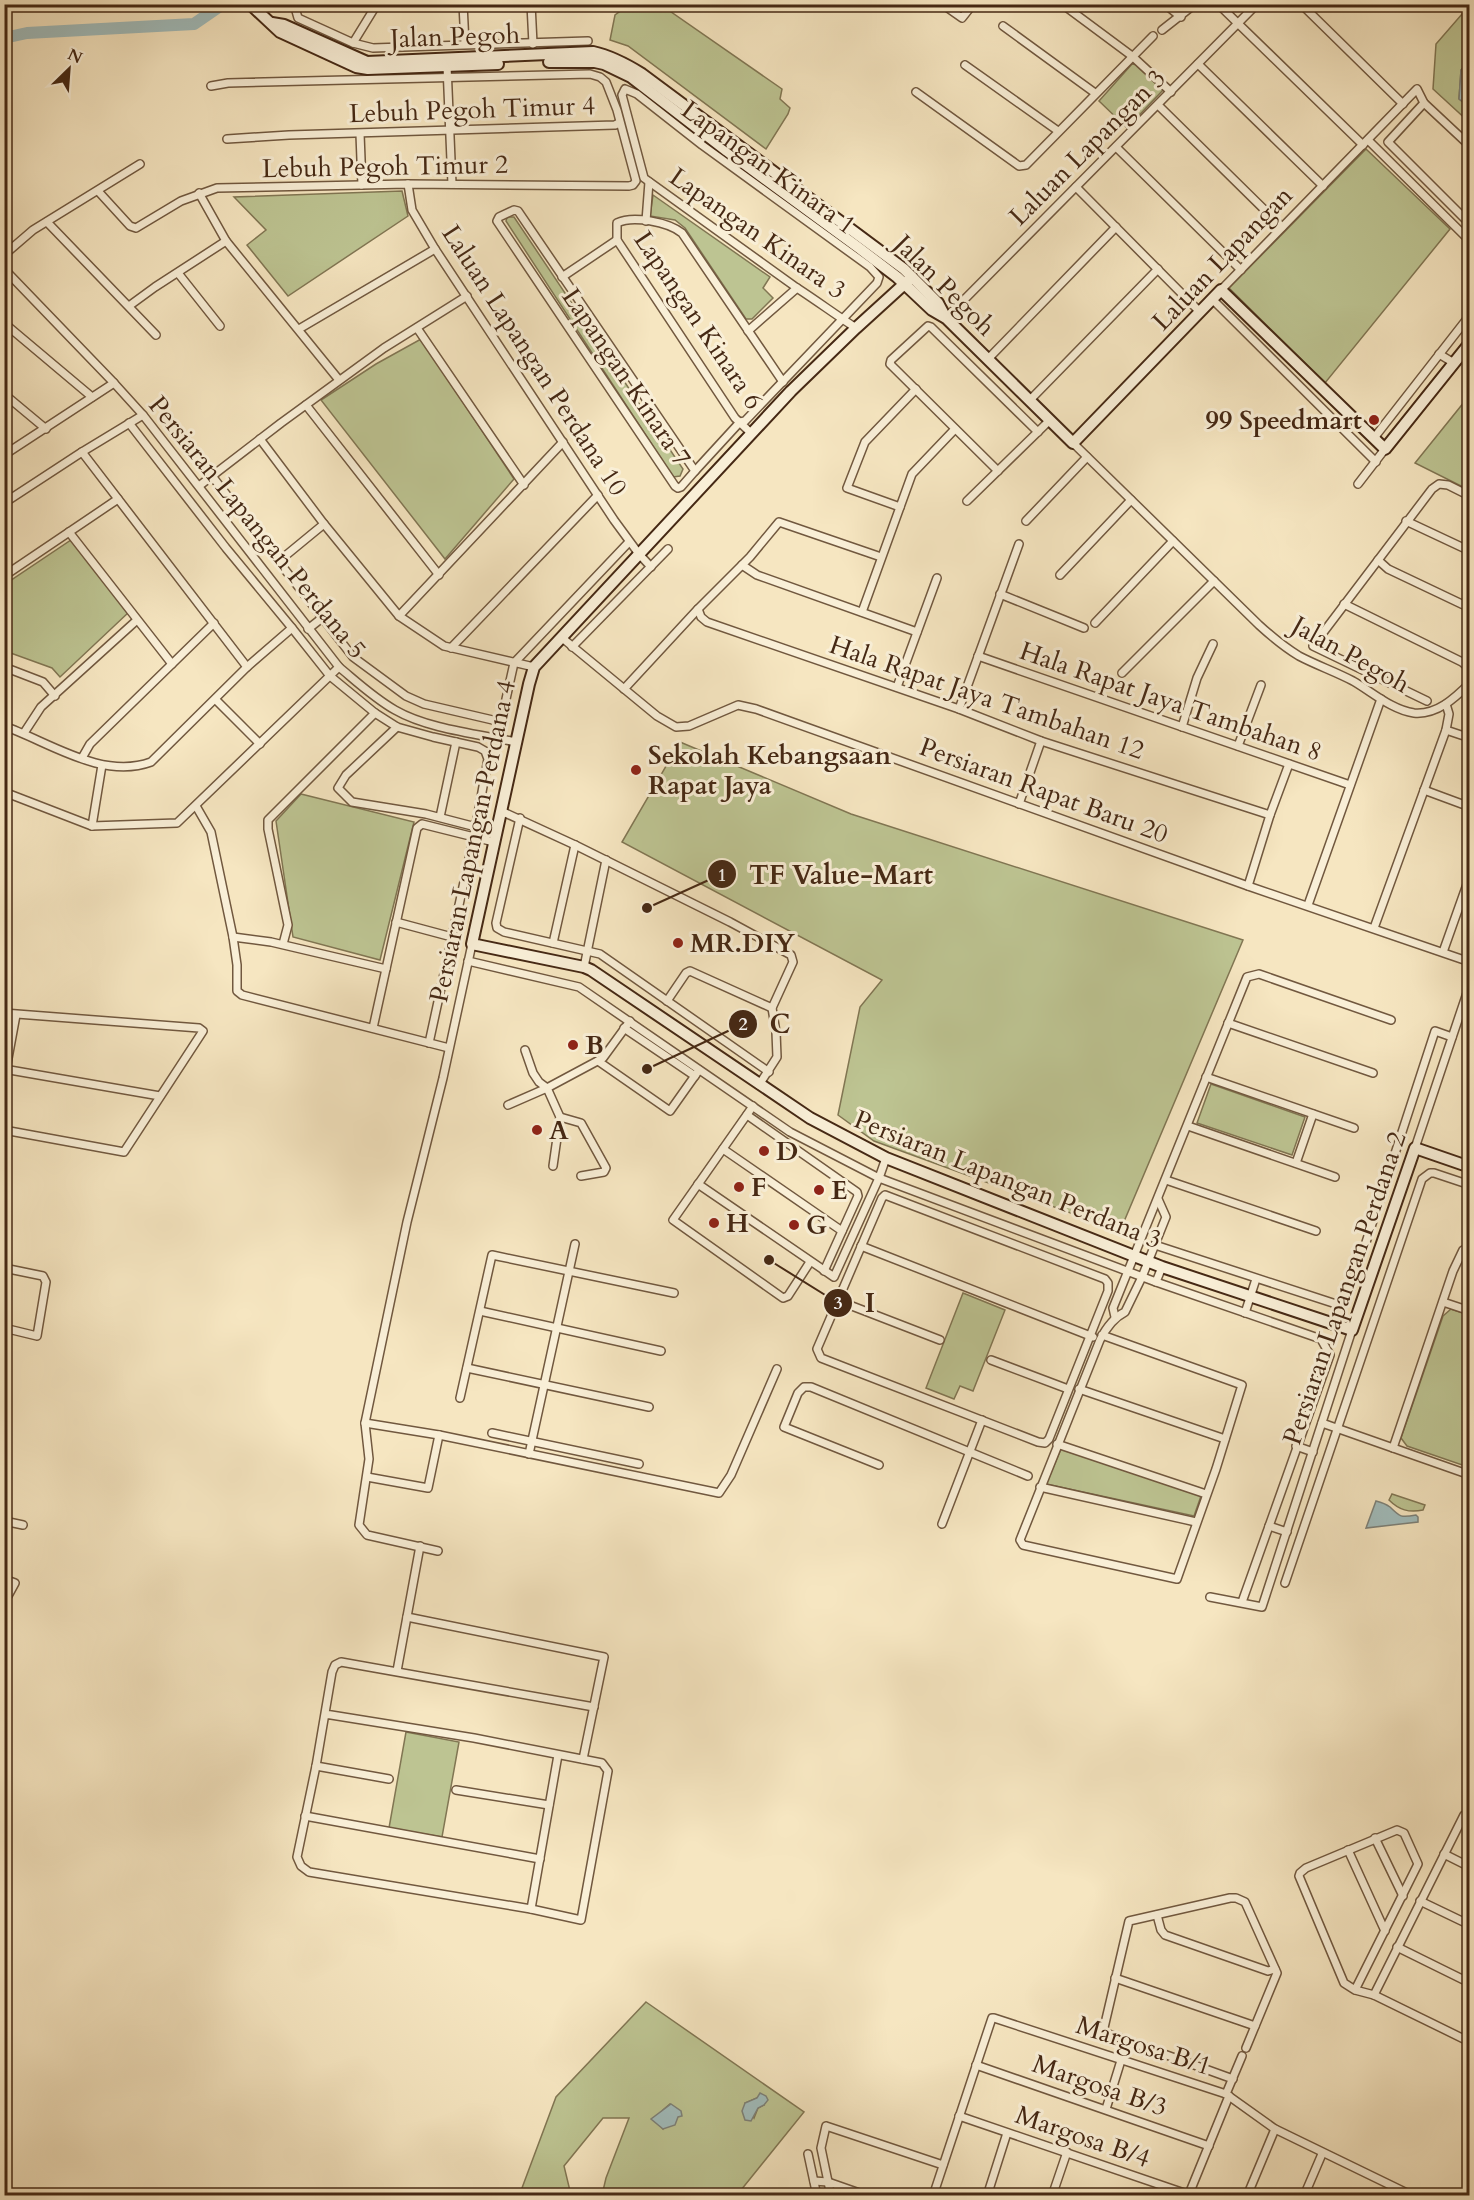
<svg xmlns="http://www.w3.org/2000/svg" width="1474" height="2200" font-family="Cardo,serif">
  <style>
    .green { fill: #bdc492; stroke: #817653; stroke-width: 1.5; fill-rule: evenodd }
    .water { fill: #a1bdbd; stroke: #7c8179; stroke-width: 1.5 }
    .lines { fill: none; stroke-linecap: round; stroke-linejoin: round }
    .river { stroke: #a1bdbd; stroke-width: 12 }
    .street-casing { stroke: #71583f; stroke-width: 10 }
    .secondary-casing { stroke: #452814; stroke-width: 14 }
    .street { stroke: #f9efd7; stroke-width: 7 }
    .secondary { stroke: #f9efd7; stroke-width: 10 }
    .poi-dot { fill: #8f2418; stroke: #f9efd7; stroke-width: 2 }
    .labels { text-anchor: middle; stroke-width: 6; stroke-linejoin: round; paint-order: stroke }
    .street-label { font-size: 26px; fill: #452814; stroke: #f9efd7 }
    .poi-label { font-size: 26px; font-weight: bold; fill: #452814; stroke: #f9efd7; text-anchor: start }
    .leader { fill: none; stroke: #452814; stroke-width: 2 }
    .callout-dot { fill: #452814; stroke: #f9efd7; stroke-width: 2 }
    .mark-label { font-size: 18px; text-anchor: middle; font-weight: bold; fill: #fff }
    .callout-label { font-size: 27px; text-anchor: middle; font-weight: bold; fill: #452814; stroke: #f9efd7; stroke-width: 6; stroke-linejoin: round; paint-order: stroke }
  </style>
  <rect width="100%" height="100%" fill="#f6e6c1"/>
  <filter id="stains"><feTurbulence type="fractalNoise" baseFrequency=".00333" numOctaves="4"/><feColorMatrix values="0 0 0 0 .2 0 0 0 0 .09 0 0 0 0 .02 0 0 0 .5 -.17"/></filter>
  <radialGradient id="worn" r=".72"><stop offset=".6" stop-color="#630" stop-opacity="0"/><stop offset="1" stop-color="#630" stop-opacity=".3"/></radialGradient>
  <g class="green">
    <polygon points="629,5 661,5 782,89 780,99 790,108 788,114 766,149 628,46 610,40 615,15"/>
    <polygon points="1469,6 1469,61 1461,70 1459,99 1469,107 1469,122 1433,89 1436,44"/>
    <polygon points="1132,64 1139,65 1164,89 1127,128 1099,101"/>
    <polygon points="1366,149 1450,229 1325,383 1229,288"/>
    <polygon points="402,191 408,216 288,296 247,245 266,230 234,197"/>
    <polygon points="653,195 770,277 763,288 773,298 752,319 746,319 685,228 675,220 650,216"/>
    <polygon points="507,217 514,217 683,469 680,476 673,477 506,221"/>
    <polygon points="421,339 514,479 445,559 321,400 376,364"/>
    <polygon points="1469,396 1469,490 1415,463"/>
    <polygon points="71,540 129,612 60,677 52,668 5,651 4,585"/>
    <polygon points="680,742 851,814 1243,940 1120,1231 874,1141 838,1115 860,1007 882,980 622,842"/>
    <polygon points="301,794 414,822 380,960 293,937 276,821"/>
    <polygon points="1211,1084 1305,1117 1292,1155 1197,1123"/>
    <polygon points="963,1293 1005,1310 973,1391 960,1386 954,1399 926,1388"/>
    <polygon points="1451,1309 1469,1315 1470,1466 1468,1467 1407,1446 1401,1438 1443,1316"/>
    <polygon points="1061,1449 1201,1496 1194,1516 1046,1484"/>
    <path d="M1392,1494l33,11 -2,5c-14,3 -24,0 -34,-10z"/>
    <polygon points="406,1732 459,1742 442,1837 389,1828"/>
    <path d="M646,2002l158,110 -67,83h-135l4,-17 23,-60h-26l-39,48 7,29 -52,1 37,-99zM757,2098l7,7 -6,3 -4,10 -9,-15zM670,2104l6,5 -13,20 -6,-7 6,-12z"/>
  </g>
  <g class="water">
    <polygon points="1469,61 1469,107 1459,99 1461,70"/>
    <path d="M1376,1501c4,1 10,3 14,6 10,10 11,11 26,8l2,2v5l-52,6z"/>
    <polygon points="760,2093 766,2096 768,2100 764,2105 758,2108 751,2121 745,2120 742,2111 745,2103 757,2098"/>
    <polygon points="671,2104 681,2111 682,2116 678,2117 675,2125 663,2129 651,2119"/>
  </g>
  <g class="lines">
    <polyline class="river" points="4,38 27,33 194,24 223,4"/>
    <g class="street-casing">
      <g id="street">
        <polyline points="301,4 296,11 298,18 353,43 373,48 588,41"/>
        <polyline points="463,4 465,44"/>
        <polyline points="531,4 533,44"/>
        <polyline points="942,4 962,18 973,4"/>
        <polyline points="1062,4 1132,56 1171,92"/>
        <polyline points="1165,4 1181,17"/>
        <polyline points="1218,4 1363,145"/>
        <polyline points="1301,4 1403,104"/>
        <polyline points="1003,26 1095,93"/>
        <polyline points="1162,30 1195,4"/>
        <polyline points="353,43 377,4"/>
        <polyline points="1198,64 1323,186"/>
        <polyline points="965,65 1058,131"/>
        <polyline points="447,66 452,184"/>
        <polyline points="916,92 1019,166 1026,165 1153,36"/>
        <polyline points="1424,103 1388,142 1470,224"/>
        <polyline points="1158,105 1282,227"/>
        <polyline points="360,134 362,185"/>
        <polyline points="227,139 289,135 615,125 619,123"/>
        <polyline points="1368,140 1470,241"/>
        <polyline points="1116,147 1241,270"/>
        <polyline points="408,184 412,210 435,249 614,520 639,554 651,567"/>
        <polyline points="1076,187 1200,312"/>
        <polyline points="98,191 130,226 136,228 181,201 217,188 408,184 629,186 633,185 636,181 617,110 606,82 600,77 590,74 228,83 211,86"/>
        <polyline points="199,193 226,241 339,380"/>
        <polygon points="514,210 518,211 695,471 681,487 678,488 675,486 497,221 499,217"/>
        <polyline points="646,221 649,182"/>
        <polyline points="47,222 156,335"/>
        <polyline points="4,255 33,230 140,164"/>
        <path d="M7,272l107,111 29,32 196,252c18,15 35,31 56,43 33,19 83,24 121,32"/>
        <polyline points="178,273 220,326"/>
        <polyline points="562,277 617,240"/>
        <polyline points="1221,290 1417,89 1424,103 1470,146"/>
        <polyline points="1212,299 1376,462"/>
        <polyline points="129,306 155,287 226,241"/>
        <polyline points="946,318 1257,4"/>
        <polyline points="4,323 92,397"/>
        <polyline points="417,328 524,485"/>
        <polyline points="299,329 435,249"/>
        <polyline points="748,331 797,288"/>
        <polyline points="1439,354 1454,363"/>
        <polyline points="988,359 1116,227"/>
        <polyline points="4,394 46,429"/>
        <polyline points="1030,400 1158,269"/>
        <polyline points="306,405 439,575"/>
        <polyline points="129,423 226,548 292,628 330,676 375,713 397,727 433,737 478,747 485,751 488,759 474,836 429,1043"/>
        <path d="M752,434l-17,-16 -118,-178v-17c16,-8 51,-1 65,10l101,149"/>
        <polyline points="1374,438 1470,315"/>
        <polyline points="260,439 324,524 399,616 444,646 534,667"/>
        <path d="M1073,443l186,182c12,11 25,22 40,31 17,9 37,16 54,25 19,11 39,29 61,32 23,2 41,-15 56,-30"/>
        <polyline points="82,452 247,667"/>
        <polyline points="4,455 114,383"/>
        <path d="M695,471l45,-49 5,-1 132,-138 2,-6 -9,-10 -168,-122 -65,-51 -12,-5 -3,6 22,83 153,110c20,13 39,27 59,40"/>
        <polyline points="998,471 890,364 891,360 928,326 931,327 1038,432"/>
        <polyline points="212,476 353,657 406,696 424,704 497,721 502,717 514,663 629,542"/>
        <polyline points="1358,484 1385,449"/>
        <polyline points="199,486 281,423 384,348 467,296"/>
        <polyline points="967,501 1050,420"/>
        <polyline points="4,503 82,452 143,415"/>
        <polyline points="900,507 847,488 865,442 916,389"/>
        <polyline points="1026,521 1087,457"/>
        <polyline points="1406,521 1470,551"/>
        <polyline points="69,532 172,664"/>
        <polyline points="1378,560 1388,569 1470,608"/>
        <polyline points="279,561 324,524"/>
        <polyline points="742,565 757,575 917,632"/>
        <polyline points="1060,575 1131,500"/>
        <polyline points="4,576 118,499"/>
        <polyline points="1000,594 1084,628"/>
        <polyline points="1344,604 1462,662 1470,669"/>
        <polyline points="698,609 701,617 707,622 959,709 1041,741 1270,815"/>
        <polyline points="862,612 912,474 955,429"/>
        <polyline points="399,616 563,442"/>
        <polyline points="1095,623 1173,541"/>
        <polyline points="308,629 322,618"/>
        <polyline points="561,637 657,716 676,727 689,726 738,705 756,709 1248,886 1470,962"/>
        <polyline points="572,647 668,549"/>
        <polyline points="451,648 598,495"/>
        <polyline points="978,656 1350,785"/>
        <polyline points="4,667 43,682 55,696"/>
        <polyline points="1122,673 1214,581"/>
        <polyline points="897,687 937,578"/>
        <polyline points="624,689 698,609 750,557 779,522 881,557"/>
        <polyline points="216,700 260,744"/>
        <polyline points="1427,701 1313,646 1432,489 1439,484 1448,485 1470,496"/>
        <polyline points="959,709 1019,544"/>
        <path d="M4,726c45,16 98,54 147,36l96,-95 45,-39"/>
        <polyline points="397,727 346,775 338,788 352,802 426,814 476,827"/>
        <polyline points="1182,727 1197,678 1213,644"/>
        <polyline points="1446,730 1470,738"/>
        <polyline points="24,733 41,707 137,620"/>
        <polyline points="1238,746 1261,685"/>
        <polyline points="82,758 90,744 214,623"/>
        <polyline points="1424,790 1470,807"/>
        <polyline points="4,792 92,826 177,823 339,667"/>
        <polyline points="1019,804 1041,741"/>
        <polyline points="196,806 211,832 233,937 237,965 237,991 242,995 449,1048"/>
        <polyline points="501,811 575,845 730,922 791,955 793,962 772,1008 776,1032 777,1057 759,1085"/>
        <polyline points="440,817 456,742"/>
        <polyline points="520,818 496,923 497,928 504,932 600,954 769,1072"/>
        <polyline points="92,826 102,765"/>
        <polyline points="1248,886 1270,815 1289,764"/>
        <polyline points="1308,905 1381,699"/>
        <polyline points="396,922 452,937"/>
        <polyline points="1374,928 1446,730 1449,714 1446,704"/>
        <polyline points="233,937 271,942 386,969"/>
        <polyline points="553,943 575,845"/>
        <polyline points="283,944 288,925 268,829 268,820 375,713"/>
        <polyline points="1443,952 1470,876"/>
        <polyline points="468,961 579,987 790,1132 879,1178 1156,1282"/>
        <polyline points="584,967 606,860"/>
        <polyline points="667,1001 686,973 690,971 772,1008"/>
        <polyline points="4,1013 199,1028 203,1031 124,1152 4,1130"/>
        <polyline points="1228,1023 1373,1073"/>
        <polyline points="373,1028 417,828 422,824 494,842"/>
        <polyline points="624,1028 695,1076"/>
        <polyline points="525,1050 533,1073 539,1082 547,1088 560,1117 553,1166"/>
        <polyline points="598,1061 670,1111 699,1070"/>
        <polyline points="4,1069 160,1096"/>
        <polyline points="1206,1077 1354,1128"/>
        <polyline points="4,1080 16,1015"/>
        <polyline points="508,1105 547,1088 603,1058 630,1021"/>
        <polyline points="753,1106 673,1220 783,1298 788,1296 810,1262"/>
        <polyline points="747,1115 857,1192 858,1196 824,1271"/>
        <polyline points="560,1117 581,1123 606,1168 604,1172 581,1176"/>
        <polyline points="1188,1126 1335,1177"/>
        <polyline points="1415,1148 1470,984"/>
        <polyline points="723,1149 842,1231"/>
        <polyline points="1296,1163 1313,1114"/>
        <polyline points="1166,1180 1316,1231"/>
        <polyline points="698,1184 834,1277 879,1178 886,1158"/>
        <polygon points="885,1195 1105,1279 1108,1283 1108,1291 1049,1439 1045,1443 1038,1442 821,1358 817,1349 882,1198"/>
        <path d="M1155,1245l181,59c12,0 14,-15 18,-25l81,-248 17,6"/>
        <polyline points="861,1246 1093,1337"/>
        <polyline points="1162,1267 1156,1282 1321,1339 1330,1355 1242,1602"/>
        <polyline points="4,1268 43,1276 46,1282 37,1336 4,1328"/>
        <polyline points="839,1301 940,1340"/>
        <polyline points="1443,1302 1470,1311"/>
        <polyline points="480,1311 661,1351"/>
        <polyline points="1245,1313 1256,1279"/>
        <polyline points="1115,1317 1113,1308 1247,977 1259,974 1391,1020"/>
        <path d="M1102,1335l140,50 -26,84 -39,110 -154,-34 -3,-5 80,-200c6,-12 13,-22 25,-28l17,-35 24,-60 -8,-18"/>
        <polyline points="991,1360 1068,1389"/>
        <polyline points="467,1368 649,1407"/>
        <polyline points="1079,1389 1225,1439"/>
        <polyline points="460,1398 492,1255 674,1293"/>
        <polyline points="365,1423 439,1435 719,1493 731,1475 777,1369"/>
        <polyline points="1322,1423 1470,1475"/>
        <polyline points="492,1433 639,1464"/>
        <polyline points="1057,1444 1206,1494"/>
        <polyline points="1296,1446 1313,1452"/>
        <polyline points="1393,1448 1453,1271 1463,1250 1470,1247"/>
        <polyline points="529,1454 575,1244"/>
        <polyline points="879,1465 784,1427 798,1393 804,1387 811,1387 1028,1476"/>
        <polyline points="367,1477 428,1488 439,1435"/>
        <polyline points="1040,1487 1196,1522"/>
        <polyline points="4,1521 23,1525"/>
        <polyline points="942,1524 982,1420"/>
        <polyline points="1269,1526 1287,1532"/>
        <polyline points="438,1551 367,1535 359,1525 369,1459 365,1423 407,1222 443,1078 472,944"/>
        <polyline points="4,1579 15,1583 4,1603"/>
        <polyline points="1285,1583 1422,1179 1430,1173 1434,1173 1470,1185"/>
        <polyline points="1210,1597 1262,1607 1352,1330"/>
        <polyline points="407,1617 604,1657 583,1759"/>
        <polyline points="397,1671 420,1546"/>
        <polyline points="325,1714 474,1738 602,1763 608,1771 581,1920 531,1909 309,1872 301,1866 297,1857 316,1766 332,1672 335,1665 341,1662 594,1707"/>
        <polyline points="316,1766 389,1779"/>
        <polyline points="456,1790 549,1805"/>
        <polyline points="305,1816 540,1859"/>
        <polyline points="1375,1838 1403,1896"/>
        <polyline points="1348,1850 1385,1931"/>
        <polyline points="1444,1854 1470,1867"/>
        <polyline points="1420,1901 1470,1925"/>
        <polyline points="531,1909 558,1755"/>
        <polyline points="1157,1915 1161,1930 1165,1935 1268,1971 1275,1969"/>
        <polyline points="1397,1947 1470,1983"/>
        <polyline points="1115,1978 1255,2026"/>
        <polyline points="1355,1990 1418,1864 1404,1833 1397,1830 1306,1868 1300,1873 1299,1876 1344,1983 1355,1990 1374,1995 1470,2042"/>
        <polyline points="1374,1995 1464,1815 1470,1813"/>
        <polyline points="976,2065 1209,2146"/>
        <polyline points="1233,2079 1103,2032 1129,1921 1230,1898 1236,1898 1245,1902 1277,1973 1246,2048"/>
        <polyline points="1226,2094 1242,2056"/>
        <polyline points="1106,2109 1127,2041"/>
        <polyline points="959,2116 1193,2196"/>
        <polyline points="808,2154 817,2196"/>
        <polyline points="814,2181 828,2182 868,2196"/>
        <polyline points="4,2187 14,2196"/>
        <polyline points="1189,2194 1229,2096"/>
        <polyline points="831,2196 821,2148 826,2126 943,2165"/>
        <polyline points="933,2196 992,2018 994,2018 1226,2094 1275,2129 1413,2196"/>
        <polyline points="987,2196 1007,2133"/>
        <polyline points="1052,2196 1067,2152"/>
        <polyline points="1247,2196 1275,2129"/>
        <polyline points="1304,2196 1322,2154"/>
      </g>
    </g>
    <g class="secondary-casing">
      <g id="secondary">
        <polyline points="250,4 280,32 356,67 368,69 498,64"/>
        <path d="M272,23l12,2 83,37 226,-10c18,4 33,12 49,22l262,195 34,34 8,15 127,125 148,-153 164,159 85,-106"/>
        <polyline points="549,62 595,62 604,64 631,77 727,151 859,248 897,277 932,310 944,317"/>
        <polyline points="912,277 856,328 791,391 534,667 529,684 472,944 584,967 591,970 810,1118 886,1158 1162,1267 1352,1330 1415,1148 1470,1167"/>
      </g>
    </g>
    <use href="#street" class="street"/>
    <use href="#secondary" class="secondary"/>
  </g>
  <g class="poi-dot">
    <circle cx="1374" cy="420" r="6"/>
    <circle cx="636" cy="770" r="6"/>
    <circle cx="678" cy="943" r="6"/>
    <circle cx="573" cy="1045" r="6"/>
    <circle cx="537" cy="1130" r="6"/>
    <circle cx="764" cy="1151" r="6"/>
    <circle cx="739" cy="1187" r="6"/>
    <circle cx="819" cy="1190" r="6"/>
    <circle cx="714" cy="1223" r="6"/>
    <circle cx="794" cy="1225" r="6"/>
  </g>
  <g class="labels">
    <g class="street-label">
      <text transform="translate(455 36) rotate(-2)" y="9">Jalan Pegoh</text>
      <text transform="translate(472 109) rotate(-2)" y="9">Lebuh Pegoh Timur 4</text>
      <text transform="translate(1087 147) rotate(-45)" y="9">Laluan Lapangan 3</text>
      <text transform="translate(385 166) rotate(-1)" y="9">Lebuh Pegoh Timur 2</text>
      <text transform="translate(769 167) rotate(36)" y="9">Lapangan Kinara 1</text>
      <text transform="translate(758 233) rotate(35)" y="9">Lapangan Kinara 3</text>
      <text transform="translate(1222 258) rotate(-46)" y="9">Laluan Lapangan</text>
      <text transform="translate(945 285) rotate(45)" y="9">Jalan Pegoh</text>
      <text transform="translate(699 320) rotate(56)" y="9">Lapangan Kinara 6</text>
      <text transform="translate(535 360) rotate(57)" y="9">Laluan Lapangan Perdana 10</text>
      <text transform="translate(627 377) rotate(56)" y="9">Lapangan Kinara 7</text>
      <text transform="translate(258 527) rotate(51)" y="9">Persiaran Lapangan Perdana 5</text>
      <text transform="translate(1351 654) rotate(29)" y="9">Jalan Pegoh</text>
      <text transform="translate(987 697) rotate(19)" y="9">Hala Rapat Jaya Tambahan 12</text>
      <text transform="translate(1171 701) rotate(19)" y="9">Hala Rapat Jaya Tambahan 8</text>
      <text transform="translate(1044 790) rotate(20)" y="9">Persiaran Rapat Baru 20</text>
      <text transform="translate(472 841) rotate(-78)" y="9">Persiaran Lapangan Perdana 4</text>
      <text transform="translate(1008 1179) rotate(22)" y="9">Persiaran Lapangan Perdana 3</text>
      <text transform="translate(1344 1288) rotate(-71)" y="9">Persiaran Lapangan Perdana 2</text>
      <text transform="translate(1144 2045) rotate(18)" y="9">Margosa B/1</text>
      <text transform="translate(1100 2085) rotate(19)" y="9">Margosa B/3</text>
      <text transform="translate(1083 2136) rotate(19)" y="9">Margosa B/4</text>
    </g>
    <g class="poi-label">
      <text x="1362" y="429" text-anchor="end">99 Speedmart</text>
      <text x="648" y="764">Sekolah Kebangsaan<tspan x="648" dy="30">Rapat Jaya</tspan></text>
      <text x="690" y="952">MR.DIY</text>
      <text x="585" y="1054">B</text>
      <text x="549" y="1139">A</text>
      <text x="776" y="1160">D</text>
      <text x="751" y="1196">F</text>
      <text x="831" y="1199">E</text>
      <text x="726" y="1232">H</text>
      <text x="806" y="1234">G</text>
    </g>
  </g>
  <path class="leader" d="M647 908L722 874M647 1069L743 1024M769 1260L838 1303"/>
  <g class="callout-dot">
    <circle cx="647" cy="908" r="6"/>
    <circle cx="647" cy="1069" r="6"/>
    <circle cx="769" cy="1260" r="6"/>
    <circle cx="722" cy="874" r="15"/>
    <circle cx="743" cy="1024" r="15"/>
    <circle cx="838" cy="1303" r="15"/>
  </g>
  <g class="mark-label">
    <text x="722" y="881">1</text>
    <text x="743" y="1030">2</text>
    <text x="838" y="1309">3</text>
  </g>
  <g class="callout-label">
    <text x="841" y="884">TF Value-Mart</text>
    <text x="780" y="1033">C</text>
    <text x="870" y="1312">I</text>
  </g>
  <rect width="1474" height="2200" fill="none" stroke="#f6e6c1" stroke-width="24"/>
  <rect x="6" y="6" width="1462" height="2188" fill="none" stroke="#452814" stroke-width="3"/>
  <rect x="12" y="12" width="1450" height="2176" fill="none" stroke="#452814" stroke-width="1.5"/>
  <g transform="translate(69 69) rotate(25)" stroke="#f9efd7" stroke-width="4.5" paint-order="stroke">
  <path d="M0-4.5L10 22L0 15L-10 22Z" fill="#452814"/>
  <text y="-9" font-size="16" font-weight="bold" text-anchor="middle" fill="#452814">N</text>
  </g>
  <rect width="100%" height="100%" filter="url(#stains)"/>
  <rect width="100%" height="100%" fill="url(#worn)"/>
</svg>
